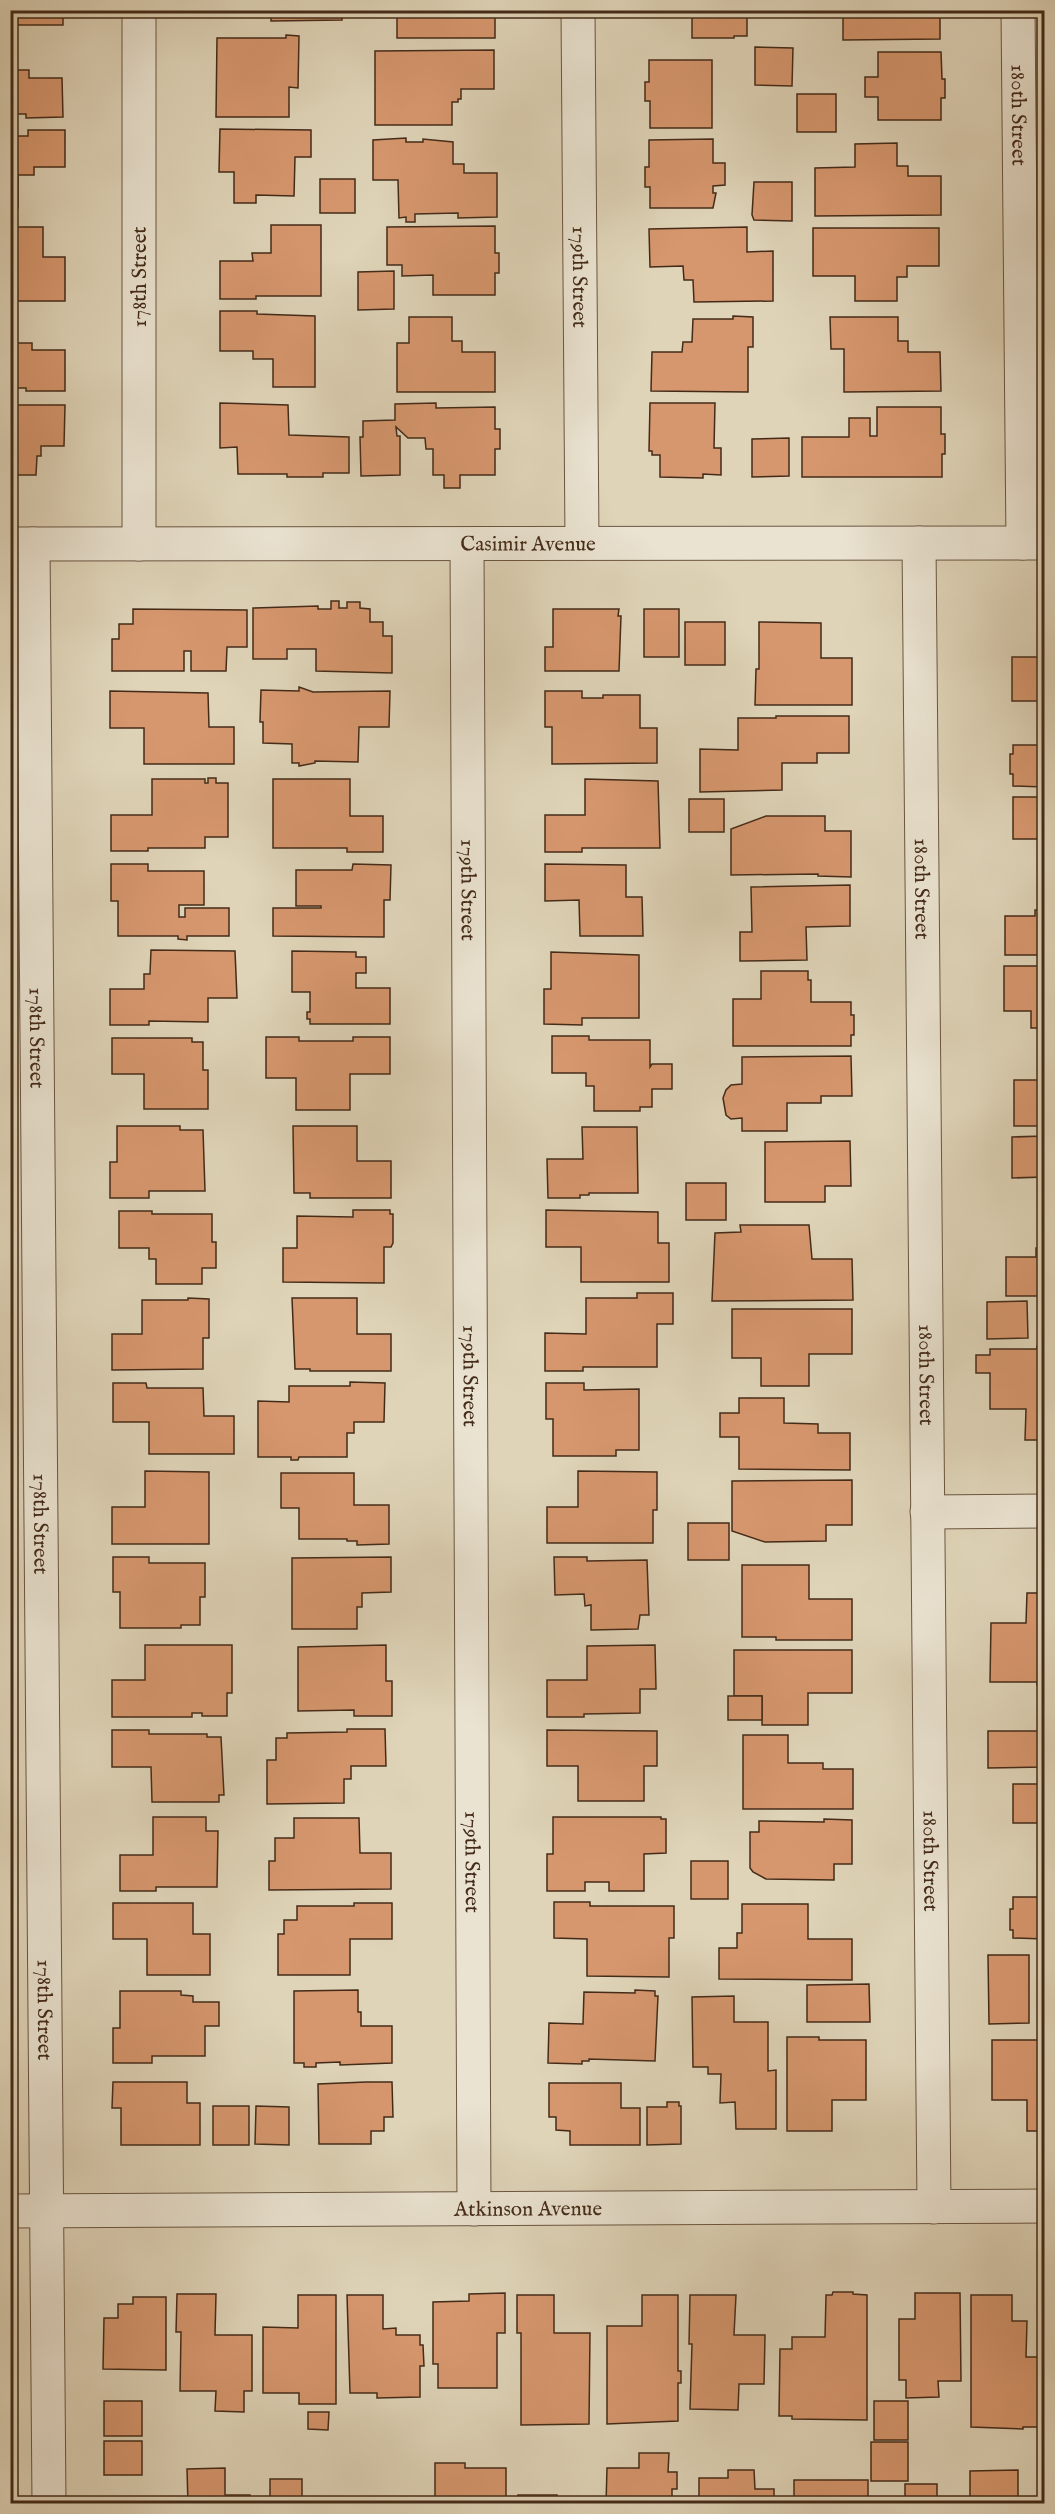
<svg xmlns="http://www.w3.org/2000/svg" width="1055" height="2514" font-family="'IM FELL English',serif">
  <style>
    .building { fill: #d7976e; stroke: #442b19; stroke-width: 1.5 }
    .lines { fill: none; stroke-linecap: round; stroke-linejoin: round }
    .minor-casing { stroke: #6b5541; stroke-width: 35 }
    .minor { stroke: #eae3d1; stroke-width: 33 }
    .labels { text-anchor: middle; stroke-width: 4.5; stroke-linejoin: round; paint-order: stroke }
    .street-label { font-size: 21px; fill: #442b19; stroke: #eae3d1 }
  </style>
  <rect width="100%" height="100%" fill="#dfd4b8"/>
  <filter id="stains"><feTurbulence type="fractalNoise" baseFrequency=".00333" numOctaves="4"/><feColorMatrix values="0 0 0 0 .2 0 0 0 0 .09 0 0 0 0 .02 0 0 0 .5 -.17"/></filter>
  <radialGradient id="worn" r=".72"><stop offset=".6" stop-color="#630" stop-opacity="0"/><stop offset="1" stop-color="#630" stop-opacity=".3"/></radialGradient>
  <g class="building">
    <rect x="10" y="10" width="53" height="15"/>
    <polygon points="271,10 342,10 342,20 271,21"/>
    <polygon points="375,10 495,10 495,38 397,38 397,16 375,16"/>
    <polygon points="681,10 747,10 747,36 734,36 734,38 692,38 692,15 681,15"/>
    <polygon points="843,10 940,10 940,39 843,40"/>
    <polygon points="286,35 299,36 298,88 289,87 289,117 216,117 217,38 286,38"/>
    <polygon points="755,47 793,48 792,86 755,85"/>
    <polygon points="494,50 494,89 461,89 461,99 458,99 458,102 452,102 452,125 375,125 375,51"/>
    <polygon points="878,52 941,52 942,79 945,79 945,98 941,98 941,120 878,120 878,97 865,97 865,77 878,77"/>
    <polygon points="649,60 712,60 712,128 650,128 650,101 645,101 645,82 649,82"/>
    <polygon points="10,70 29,70 29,78 62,78 63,117 26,118 26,114 10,114"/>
    <rect x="797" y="94" width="39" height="38"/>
    <polygon points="220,129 311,130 311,157 295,157 294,196 256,195 256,203 234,203 234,172 219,172"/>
    <polygon points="28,130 65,130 65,167 34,167 34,175 18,175 18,208 10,208 10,136 28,136"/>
    <polygon points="406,138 406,142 423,142 423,139 453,142 453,164 464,164 464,173 497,173 497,217 458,218 458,213 415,214 415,222 406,222 406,217 399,218 398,180 373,180 373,140"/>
    <polygon points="713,139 713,163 725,163 725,185 713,186 713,193 716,193 713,208 650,208 650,187 645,187 645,167 649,167 649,140"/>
    <polygon points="897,143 897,166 908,166 908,176 941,176 941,215 815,216 815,168 855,167 855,144"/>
    <rect x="320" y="179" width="35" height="34"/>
    <polygon points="754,182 792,182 792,221 754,220 752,215"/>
    <polygon points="271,225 321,225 321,296 256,296 256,299 220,299 220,261 253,261 252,253 271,253"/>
    <polygon points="495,226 495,253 499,253 499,273 495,273 495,295 433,295 433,275 402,276 402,265 387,265 387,227"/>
    <polygon points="10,227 43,227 43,257 65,257 65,301 10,301"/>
    <polygon points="747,227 747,252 773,251 773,301 694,302 693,280 684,280 683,266 650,267 649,229"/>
    <polygon points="813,228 939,228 939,266 907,266 907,277 897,277 897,301 855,301 855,276 813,276"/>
    <polygon points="394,271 394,309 358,310 358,272"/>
    <polygon points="220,311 257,311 257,314 315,316 315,387 273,387 273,359 253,359 253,351 220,351"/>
    <polygon points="733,316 753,317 753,347 748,347 748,392 651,391 652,352 682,352 683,342 692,342 693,319 733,319"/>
    <polygon points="10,317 12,343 32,343 32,350 65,350 65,391 26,391 26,388 10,388"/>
    <polygon points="409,317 452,317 452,341 462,341 462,352 495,352 495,392 397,392 397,343 409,343"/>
    <polygon points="830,317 898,317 898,341 908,341 908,352 940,352 941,391 844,392 844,349 831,349"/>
    <polygon points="220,403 288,405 289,435 349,437 349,473 323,473 323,477 287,477 287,474 238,474 237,447 220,448"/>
    <polygon points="436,403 436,408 495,407 495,429 500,429 500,449 495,449 495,475 460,475 460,488 444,488 444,475 433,475 433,449 426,449 425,438 408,438 396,427 397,436 400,436 400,475 361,476 360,437 363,437 363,421 395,420 395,404"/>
    <polygon points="650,403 715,403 714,448 721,448 721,475 703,474 703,478 660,477 660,455 652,455 652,451 649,451"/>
    <polygon points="10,405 65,405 64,446 41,446 41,456 37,456 36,475 10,475"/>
    <polygon points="877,407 941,407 941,434 945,434 945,454 942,454 942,477 802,477 802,437 849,437 849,418 870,418 870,436 877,436"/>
    <polygon points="789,438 789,476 752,477 752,439"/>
    <polygon points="331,601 339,601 339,608 347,608 347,602 360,602 360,608 370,609 370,622 383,622 383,636 392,636 392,673 316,671 316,649 287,649 287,659 253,659 253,608 318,606 318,609 331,609"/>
    <polygon points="133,609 247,610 247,647 227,647 226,671 191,671 191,651 184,651 184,671 112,671 112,639 119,639 119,624 133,624"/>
    <polygon points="553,609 619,609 618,616 621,616 619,671 545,671 545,647 553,647"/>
    <rect x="644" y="609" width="35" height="48"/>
    <rect x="685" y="622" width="40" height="43"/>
    <polygon points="759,622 821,623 821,658 852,658 852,705 755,705 756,669 759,669"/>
    <polygon points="1042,622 1044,622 1044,701 1012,701 1012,657 1042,657"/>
    <polygon points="299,687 313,692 390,691 389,727 359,727 358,762 315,761 315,763 299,766 299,763 292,763 292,744 263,743 263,722 260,722 261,690 299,691"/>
    <polygon points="110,691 208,693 209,727 234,727 234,764 144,764 144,728 110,728"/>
    <polygon points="545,691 582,691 582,698 603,698 603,695 640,695 640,728 657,728 657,763 552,764 552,727 545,727"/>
    <polygon points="776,716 849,716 849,753 817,753 817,763 782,763 782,790 700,792 700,749 738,750 738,718 776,718"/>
    <polygon points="1013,745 1044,745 1044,787 1013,786 1013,774 1010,774 1010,754 1013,754"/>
    <polygon points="208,778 216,778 216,783 228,783 228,837 205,837 205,848 148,848 148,851 111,851 111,815 152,815 152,779 205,779 205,783 208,783"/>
    <polygon points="273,779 350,779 350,816 383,816 383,852 347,852 347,848 273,848"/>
    <polygon points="585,779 658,781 660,848 582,848 582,852 545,852 545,815 585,815"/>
    <rect x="1013" y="797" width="31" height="42"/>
    <rect x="689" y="799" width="35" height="33"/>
    <polygon points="766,816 825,816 825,831 851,831 851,877 818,876 818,874 731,875 731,829"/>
    <polygon points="111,864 148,864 148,871 204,871 204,905 179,905 179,917 185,917 185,908 229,908 229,936 187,936 187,940 178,939 178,936 118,936 118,901 111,901"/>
    <polygon points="353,864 391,865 390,900 384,900 384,937 273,936 273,908 321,908 321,906 296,906 296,870 352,870"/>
    <polygon points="545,864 626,865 626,897 642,897 643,936 580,936 579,900 545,901"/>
    <polygon points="850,885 850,926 806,927 807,960 740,961 740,932 752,932 751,887"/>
    <polygon points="1035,910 1044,910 1044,955 1005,955 1005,916 1035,916"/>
    <polygon points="151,950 235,951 237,998 208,998 208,1022 149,1021 149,1025 110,1025 110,989 144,989 144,974 150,974"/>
    <polygon points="292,951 356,952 356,957 366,957 366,973 356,973 356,988 390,988 390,1024 310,1024 310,1019 307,1019 307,1012 310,1012 310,992 292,992"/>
    <polygon points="551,952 639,955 639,1018 582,1018 582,1025 544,1024 544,989 551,989"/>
    <polygon points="1004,966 1044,966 1044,1028 1031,1028 1031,1011 1004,1011"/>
    <polygon points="761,971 808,971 808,980 811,980 811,1002 851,1002 851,1015 854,1015 854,1035 851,1035 851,1046 733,1046 733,999 761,999"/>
    <polygon points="552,1036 589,1036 589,1040 650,1040 650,1067 652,1064 672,1064 672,1089 652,1089 652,1107 640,1107 640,1111 594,1111 594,1086 586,1086 586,1073 552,1073"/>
    <polygon points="266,1037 299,1037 299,1041 353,1041 353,1037 390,1037 390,1074 350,1074 350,1110 296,1110 296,1078 266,1078"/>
    <polygon points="112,1038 192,1038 192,1042 203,1042 203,1070 208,1070 208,1109 144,1109 144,1074 112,1074"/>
    <polygon points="851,1056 852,1096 821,1096 821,1103 787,1103 787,1131 742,1131 742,1118 731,1119 726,1115 723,1098 726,1090 731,1085 742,1084 742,1057"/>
    <rect x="1014" y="1080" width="30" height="46"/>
    <polygon points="117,1126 180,1126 180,1130 203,1130 205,1191 149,1191 149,1198 110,1198 110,1162 117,1162"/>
    <polygon points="293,1126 357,1126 357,1161 391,1161 391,1198 310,1198 310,1193 294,1193"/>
    <polygon points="582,1127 637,1127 638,1193 589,1193 589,1195 580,1195 580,1198 548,1198 547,1159 583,1159"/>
    <polygon points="1044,1136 1044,1177 1012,1178 1012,1137"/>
    <polygon points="850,1141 851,1186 825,1186 825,1202 765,1202 765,1142"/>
    <rect x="686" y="1183" width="40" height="37"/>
    <polygon points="353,1210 390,1210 390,1214 393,1214 393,1243 391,1247 384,1247 384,1283 283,1282 283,1248 297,1248 297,1216 353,1217"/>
    <polygon points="546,1210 658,1212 658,1243 669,1243 669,1282 581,1282 581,1247 546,1247"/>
    <polygon points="119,1211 152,1211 152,1214 212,1214 212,1242 216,1242 216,1268 202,1268 202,1284 156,1284 156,1259 149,1259 149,1248 119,1248"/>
    <polygon points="740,1225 809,1225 812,1259 852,1259 853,1300 712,1301 715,1233 741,1232"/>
    <polygon points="1042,1235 1044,1235 1044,1296 1006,1296 1006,1257 1036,1257 1036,1248 1042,1248"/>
    <polygon points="637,1293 673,1293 673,1324 657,1324 657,1367 583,1367 583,1371 545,1371 545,1333 586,1334 586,1298 637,1298"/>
    <polygon points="188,1298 209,1299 209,1338 203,1338 203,1369 112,1370 112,1334 142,1334 142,1300 188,1300"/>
    <polygon points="292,1298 357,1298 357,1334 391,1334 391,1371 310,1371 310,1369 295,1369"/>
    <polygon points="1027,1301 1028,1338 987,1339 987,1302"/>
    <polygon points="732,1309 852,1309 852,1354 809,1354 809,1386 761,1386 761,1358 732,1358"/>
    <polygon points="1037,1346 1044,1346 1044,1440 1025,1440 1026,1409 990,1409 990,1373 976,1373 976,1355 990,1355 990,1349 1037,1349"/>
    <polygon points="350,1382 385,1383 384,1422 354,1422 354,1433 347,1433 347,1457 299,1457 298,1460 291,1460 291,1457 258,1457 258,1401 289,1402 289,1386 350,1386"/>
    <polygon points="113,1383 146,1383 147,1388 203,1388 204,1416 234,1416 234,1454 149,1454 149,1422 113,1422"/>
    <polygon points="546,1383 584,1383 584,1390 639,1389 639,1450 616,1450 616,1456 553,1456 553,1419 546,1419"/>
    <polygon points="739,1398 784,1398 784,1423 818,1424 818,1433 850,1433 850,1470 739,1469 739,1437 720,1437 720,1413 739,1413"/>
    <polygon points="145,1471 209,1472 209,1544 112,1544 112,1507 145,1507"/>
    <polygon points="578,1471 657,1472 657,1510 653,1510 653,1543 547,1543 547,1507 578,1507"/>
    <polygon points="281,1473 354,1473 354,1505 389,1505 389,1544 357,1545 357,1541 347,1541 347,1539 299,1539 299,1508 281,1508"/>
    <polygon points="852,1480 852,1525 826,1525 826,1541 765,1542 732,1531 732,1481"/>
    <rect x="688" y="1523" width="41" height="37"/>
    <polygon points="113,1557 149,1557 149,1563 205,1563 205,1597 200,1597 200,1625 181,1625 181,1628 120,1628 120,1592 113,1592"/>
    <polygon points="391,1557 391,1592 362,1593 362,1607 357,1607 357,1629 292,1629 292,1558"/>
    <polygon points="554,1557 587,1557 587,1561 647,1560 649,1615 640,1615 638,1629 591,1630 591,1605 585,1606 584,1594 555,1595"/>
    <polygon points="742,1565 809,1565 809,1599 852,1599 852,1640 776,1640 776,1637 742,1637"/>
    <polygon points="1027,1593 1044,1593 1044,1685 1037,1685 1037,1682 990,1682 991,1623 1026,1623"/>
    <polygon points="145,1645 232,1645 232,1693 227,1693 227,1716 202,1716 202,1713 192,1713 192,1717 112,1717 112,1680 145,1680"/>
    <polygon points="386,1645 386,1681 392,1681 392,1716 354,1716 354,1710 298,1711 298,1647"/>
    <polygon points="655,1645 656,1689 640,1689 640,1713 584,1714 584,1717 547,1717 547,1680 587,1680 587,1646"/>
    <polygon points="734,1650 852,1650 852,1693 808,1693 808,1725 762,1725 762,1696 734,1696"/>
    <rect x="728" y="1696" width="34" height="24"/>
    <polygon points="347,1729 385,1729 386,1766 351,1766 351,1779 344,1779 344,1803 267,1804 267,1760 276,1760 276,1738 287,1738 287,1733 347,1732"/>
    <polygon points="112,1730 149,1730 149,1734 207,1734 207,1737 221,1737 224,1795 219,1795 219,1802 152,1802 151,1767 112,1767"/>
    <polygon points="547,1730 657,1731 657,1766 644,1766 644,1801 578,1801 578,1766 547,1766"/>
    <polygon points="988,1731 1044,1731 1044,1767 988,1768"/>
    <polygon points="743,1735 788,1735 788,1763 823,1763 823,1769 853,1769 853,1809 743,1809"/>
    <polygon points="1044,1781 1044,1828 1043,1823 1013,1823 1013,1784 1043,1784"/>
    <polygon points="153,1817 206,1817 206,1831 218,1831 217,1887 156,1887 156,1891 120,1891 120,1855 153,1855"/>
    <polygon points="553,1817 661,1817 661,1819 666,1819 666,1853 644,1854 644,1891 609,1891 609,1882 585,1882 585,1891 547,1891 547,1854 553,1854"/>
    <polygon points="294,1818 359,1818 360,1853 391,1853 391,1889 269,1890 269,1861 275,1861 275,1838 294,1838"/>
    <polygon points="824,1819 852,1820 852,1864 834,1864 834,1880 766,1879 753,1872 750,1868 750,1832 759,1832 759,1821 824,1822"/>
    <rect x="691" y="1861" width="37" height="38"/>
    <polygon points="1013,1897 1044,1897 1044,1939 1013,1938 1013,1930 1010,1930 1010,1909 1013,1909"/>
    <polygon points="554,1902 590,1902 590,1906 674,1906 674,1938 669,1938 669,1977 587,1976 587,1939 554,1938"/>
    <polygon points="113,1903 193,1903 193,1934 210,1934 210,1975 147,1975 147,1939 113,1939"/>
    <polygon points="354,1903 392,1903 392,1939 350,1939 350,1975 278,1975 278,1934 284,1934 284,1920 297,1920 297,1906 354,1906"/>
    <polygon points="742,1904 808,1904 808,1939 852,1939 852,1980 719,1979 719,1948 737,1948 737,1933 742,1933"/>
    <polygon points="988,1955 1029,1955 1029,2023 989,2024"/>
    <polygon points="869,1984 870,2022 807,2022 807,1985"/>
    <polygon points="358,1990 358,2012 361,2012 361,2026 392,2026 392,2063 340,2065 340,2062 316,2063 316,2067 304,2067 304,2063 294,2063 294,1991"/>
    <polygon points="635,1990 655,1991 655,1996 658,1996 655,2061 589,2059 589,2061 582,2061 582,2064 548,2063 549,2023 583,2024 584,1992 635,1993"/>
    <polygon points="120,1991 181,1991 181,1995 193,1996 193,2002 219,2002 219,2026 205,2026 205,2056 152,2056 152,2063 113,2063 113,2028 120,2028"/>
    <polygon points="734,1996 734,2022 768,2022 768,2071 776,2070 776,2129 736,2129 735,2102 720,2103 721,2074 708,2074 708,2067 693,2067 692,1997"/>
    <polygon points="1038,2036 1044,2036 1044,2131 1027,2131 1027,2100 992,2100 992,2040 1038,2040"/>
    <polygon points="787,2037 819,2037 819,2040 866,2040 866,2100 832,2100 832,2131 787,2131"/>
    <polygon points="113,2082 187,2082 187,2103 200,2103 200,2145 121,2145 121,2108 112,2108"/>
    <polygon points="366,2082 392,2082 393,2117 384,2117 384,2131 371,2131 371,2144 319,2144 318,2084"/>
    <polygon points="549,2083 621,2083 621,2108 640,2108 640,2145 570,2145 570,2131 556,2130 556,2117 549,2117"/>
    <polygon points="667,2102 679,2102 679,2106 681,2106 681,2144 647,2145 647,2107 667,2107"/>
    <rect x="213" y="2106" width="36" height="39"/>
    <polygon points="256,2106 289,2107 289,2145 255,2144"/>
    <polygon points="833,2292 853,2292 853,2294 867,2295 867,2420 792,2419 792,2416 779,2416 780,2349 792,2349 792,2337 825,2337 826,2295 832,2295"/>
    <polygon points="505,2293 505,2333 497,2333 497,2388 438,2388 438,2364 433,2364 433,2302 469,2301 469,2294"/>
    <polygon points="915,2293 960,2293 961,2381 938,2381 939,2397 906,2398 906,2380 899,2380 899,2319 915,2319"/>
    <polygon points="177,2294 216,2294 215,2335 252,2335 252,2391 244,2391 244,2412 215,2411 216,2391 180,2391 181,2332 176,2332"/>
    <polygon points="298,2295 336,2295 336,2404 299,2404 299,2393 263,2393 263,2327 298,2328"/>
    <polygon points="347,2295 383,2295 383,2329 396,2328 396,2335 420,2335 420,2345 423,2345 424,2366 420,2366 420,2397 377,2398 377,2393 350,2393"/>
    <polygon points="517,2295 554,2295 554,2333 590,2333 589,2424 521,2425 521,2333 517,2333"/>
    <polygon points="642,2295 678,2295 678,2371 681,2371 681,2383 678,2383 678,2421 607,2424 607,2326 642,2326"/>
    <polygon points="690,2295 736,2295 734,2335 765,2335 764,2384 739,2384 738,2410 690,2409 692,2344 689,2344"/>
    <polygon points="971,2295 1012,2295 1012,2321 1027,2321 1026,2357 1044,2357 1044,2427 1023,2427 1023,2429 971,2427"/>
    <polygon points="133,2297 166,2297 166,2370 103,2369 104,2318 118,2318 118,2304 133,2304"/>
    <rect x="104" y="2401" width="38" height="35"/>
    <rect x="874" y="2401" width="34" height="39"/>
    <polygon points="308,2412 329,2412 328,2430 308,2429"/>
    <rect x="104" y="2441" width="38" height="34"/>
    <rect x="871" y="2442" width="37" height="39"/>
    <polygon points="639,2453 669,2453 668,2472 677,2472 677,2489 672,2489 672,2498 676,2498 676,2504 606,2504 607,2468 639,2468"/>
    <polygon points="435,2463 465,2463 465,2468 506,2468 506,2504 435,2504"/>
    <polygon points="225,2468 225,2495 250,2495 251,2504 188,2504 187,2469"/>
    <polygon points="728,2470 754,2470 755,2489 774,2489 774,2504 699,2504 699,2478 728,2478"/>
    <polygon points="1018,2470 1018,2499 1044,2499 1044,2504 970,2504 970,2471"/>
    <polygon points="270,2479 302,2479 302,2499 332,2499 332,2504 263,2504 263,2499 270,2499"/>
    <rect x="794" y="2480" width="74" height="24"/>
    <polygon points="905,2484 937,2484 937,2501 958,2501 958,2504 901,2504 901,2501 905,2501"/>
    <rect x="518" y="2495" width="39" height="9"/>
    <polygon points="379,2499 413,2500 413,2504 379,2504"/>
  </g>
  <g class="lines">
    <g class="minor-casing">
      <g id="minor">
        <polyline points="139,10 139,544"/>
        <path id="s1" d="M578,10l4,533"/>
        <path id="s2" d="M1018,10l5,533"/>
        <path id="s3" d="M919,543l15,1664"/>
        <path id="s4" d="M12,544l1032,-1"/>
        <path id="s5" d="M33,544l16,1960"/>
        <path id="s6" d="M467,544l7,1665"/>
        <polyline points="927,1512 1044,1511"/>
        <path id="s7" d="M10,2211l1034,-5"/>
      </g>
    </g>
    <use href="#minor" class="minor"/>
  </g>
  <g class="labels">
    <g class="street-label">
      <text dy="7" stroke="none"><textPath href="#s2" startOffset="105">180th Street</textPath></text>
      <text transform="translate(139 277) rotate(-90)" y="7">178th Street</text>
      <text dy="7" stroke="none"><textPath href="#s1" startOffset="267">179th Street</textPath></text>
      <text dy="7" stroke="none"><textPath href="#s4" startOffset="516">Casimir Avenue</textPath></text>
      <text dy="7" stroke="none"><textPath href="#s3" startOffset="346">180th Street</textPath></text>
      <text dy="7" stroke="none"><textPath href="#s6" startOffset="346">179th Street</textPath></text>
      <text dy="7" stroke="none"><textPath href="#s5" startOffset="494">178th Street</textPath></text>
      <text dy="7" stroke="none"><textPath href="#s3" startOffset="832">180th Street</textPath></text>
      <text dy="7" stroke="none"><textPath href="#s6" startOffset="832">179th Street</textPath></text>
      <text dy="7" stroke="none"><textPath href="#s5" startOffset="980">178th Street</textPath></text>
      <text dy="7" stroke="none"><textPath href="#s3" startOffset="1318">180th Street</textPath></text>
      <text dy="7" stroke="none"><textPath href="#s6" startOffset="1318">179th Street</textPath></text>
      <text dy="7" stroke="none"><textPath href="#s5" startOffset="1466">178th Street</textPath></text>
      <text dy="7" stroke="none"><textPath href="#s7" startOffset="518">Atkinson Avenue</textPath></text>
    </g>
  </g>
  <rect width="1055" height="2514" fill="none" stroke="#dfd4b8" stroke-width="36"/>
  <rect x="12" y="12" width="1031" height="2490" fill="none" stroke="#442b19" stroke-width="3"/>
  <rect x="18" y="18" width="1019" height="2478" fill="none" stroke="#442b19" stroke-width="1.5"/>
  <rect width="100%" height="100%" filter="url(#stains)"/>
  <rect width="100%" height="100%" fill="url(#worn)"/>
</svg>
